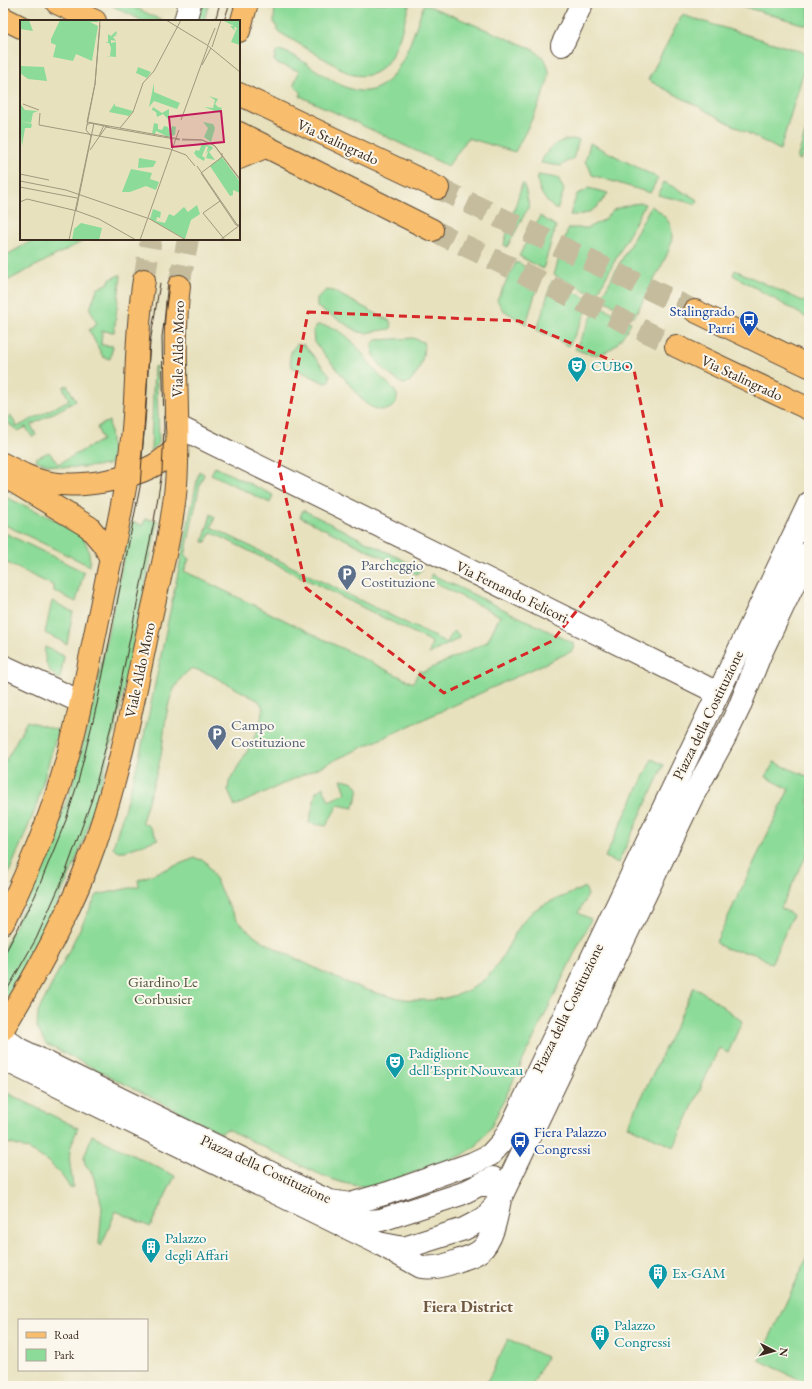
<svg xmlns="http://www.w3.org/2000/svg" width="812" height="1389" font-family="'EB Garamond',serif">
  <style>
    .green { fill: #8ddb99; stroke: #64825c }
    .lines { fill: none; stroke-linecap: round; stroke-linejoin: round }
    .major-tunnel { stroke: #c5bc9e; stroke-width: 22; stroke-dasharray: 22 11; stroke-linecap: butt }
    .minor-casing { stroke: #554536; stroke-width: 24 }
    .major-casing { stroke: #554536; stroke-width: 24 }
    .minor { stroke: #fff; stroke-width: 22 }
    .major { stroke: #f9be6d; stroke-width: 22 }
    .tram { stroke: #3b2a1e; stroke-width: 1 }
    .marked { fill: none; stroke: #d62828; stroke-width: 3; stroke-dasharray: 8 5; stroke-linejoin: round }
    .labels { text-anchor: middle; stroke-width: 4; stroke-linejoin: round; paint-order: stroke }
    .street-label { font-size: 15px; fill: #3b2a1e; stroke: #fbf7ec }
    .transit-label { font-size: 15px; fill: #164399; stroke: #fbf7ec; text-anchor: end }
    .culture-label { font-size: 15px; fill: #0d838f; stroke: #fbf7ec; text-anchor: start }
    .service-label { font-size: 15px; fill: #4e5e75; stroke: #fbf7ec; text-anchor: start }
    .park-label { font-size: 15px; fill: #50563d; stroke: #fbf7ec }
    .neighbourhood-label { font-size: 16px; font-weight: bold; fill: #6f5841; stroke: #fbf7ec }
    .inset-road { fill: none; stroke: #a2987e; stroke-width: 1 }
    .view { fill: #c2185b; fill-opacity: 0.15; stroke: #c2185b; stroke-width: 2 }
    .inset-edge { fill: none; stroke: #3b2a1e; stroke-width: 2 }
  </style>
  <rect width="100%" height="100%" fill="#fbf7ec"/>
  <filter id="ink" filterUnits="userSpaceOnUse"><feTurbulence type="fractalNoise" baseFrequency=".025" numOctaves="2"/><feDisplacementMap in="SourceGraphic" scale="8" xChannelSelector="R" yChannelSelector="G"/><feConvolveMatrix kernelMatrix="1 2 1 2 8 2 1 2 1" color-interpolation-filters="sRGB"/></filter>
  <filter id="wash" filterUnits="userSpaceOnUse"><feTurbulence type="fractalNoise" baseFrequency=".012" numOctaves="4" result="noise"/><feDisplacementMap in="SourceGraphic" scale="16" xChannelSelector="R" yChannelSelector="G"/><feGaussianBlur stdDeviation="0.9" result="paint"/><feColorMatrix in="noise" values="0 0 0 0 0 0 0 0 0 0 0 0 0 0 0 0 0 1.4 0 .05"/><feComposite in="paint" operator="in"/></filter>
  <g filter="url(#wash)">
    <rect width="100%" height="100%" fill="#e7e1be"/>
    <g class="green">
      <polygon points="107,3 126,3 163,21 143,21"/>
      <polygon points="202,3 209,3 204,21 197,21"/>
      <path d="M275,3h135c-10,29 -17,83 -60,71l-71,-42 -5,-10z"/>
      <polygon points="731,3 809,3 809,26"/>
      <path d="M424,4l104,43c10,5 20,12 21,25 1,16 -26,64 -34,80l-47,-14 -20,28 -148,-70 1,-4 -7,-7 5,-14 -23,-8 -2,-4 2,-7 4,-2c22,7 41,26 63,36 53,25 68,-48 81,-82z"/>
      <polygon points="682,15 809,54 780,150 648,80"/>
      <polygon points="809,121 809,142 800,160 797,159"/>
      <path d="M572,139l7,1 -6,19 -5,2 -7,5 -20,-3c5,-14 16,-23 31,-24z"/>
      <polygon points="590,143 658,178 650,193 592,175 589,167 585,162"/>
      <path d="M538,175l20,3 6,12 -7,20c-11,-7 -21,-21 -19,-35z"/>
      <polygon points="664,182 698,200 696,204 658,195"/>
      <polygon points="522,184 524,184 529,206 507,247 504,245 505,240"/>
      <path d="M588,188l20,5c-10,15 -19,23 -38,22l7,-21 8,-3z"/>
      <polygon points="642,203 645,204 596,296 554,275 568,228 587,228 602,221 615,209 632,204"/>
      <path d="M651,206c34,20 20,42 5,70 -7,13 -14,27 -22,41l-33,-19z"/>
      <polygon points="540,216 556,226 543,269 519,256"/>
      <polygon points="35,239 87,239 3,283 3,257"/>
      <polygon points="516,262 541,275 526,324 503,310 497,300"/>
      <polygon points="735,270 809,304 809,319 733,275"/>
      <polygon points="119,275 121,275 114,332 102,331 101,345 113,346 110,359 103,357 89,330 97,324 90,309 97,289 109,283 109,280"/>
      <polygon points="552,281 592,301 569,346 537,330"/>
      <polygon points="326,290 333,291 390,321 392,327 390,329 365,333 359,332 317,307 317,299"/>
      <path d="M598,305l33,17c-13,25 -26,41 -56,27z"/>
      <path d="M317,325c33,1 43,29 62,50 5,6 14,11 17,18 2,3 1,6 0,9 -7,13 -22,8 -32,0l-50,-60 -1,-11z"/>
      <path d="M413,338l10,4c4,11 -7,43 -20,42 -13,-8 -32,-23 -31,-40l4,-4z"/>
      <path d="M297,344l7,1 26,30 -1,7 -4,1 -33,-16c-4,-8 -2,-17 5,-23z"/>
      <polygon points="156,365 159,443 151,451 154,367"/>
      <polygon points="67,385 76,401 31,425 36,435 32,437 26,427 18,431 10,425 8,419 10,414 17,427 69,400 63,387"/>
      <path d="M109,421l3,30 -1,12 -3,2c-25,2 -48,6 -72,-5v-2l13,-6 9,12 44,-24 -5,-13z"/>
      <polygon points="215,467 273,495 270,503 211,474"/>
      <path d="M199,471l5,3 -4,10 -15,72 4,3 -5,12 229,112 6,-12 4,1 64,-30 13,-26 -69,-35v-7l142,69 1,3 -2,5 -337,155 -7,-15 1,-9 23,-39 8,-19 3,-16 -4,-7 -48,-26 -19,-7c-30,21 -25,60 -32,92 -5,21 -13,42 -18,62l7,4 9,13 -33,12h-9l-3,-3 1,-4 24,-82 10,-44z"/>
      <path d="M3,496c19,9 70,29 81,44 5,8 6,17 6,26l-87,-42z"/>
      <polygon points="303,510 423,570 416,574 300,517"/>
      <polygon points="211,514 215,517 211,527 447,643 453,631 459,635 458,639 429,654 432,642 211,532 206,542 203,542"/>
      <path d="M145,519l13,2c-22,106 -39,213 -73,315 -21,59 -50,115 -82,169v-55l43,-90 27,-78 20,-77 38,-183 12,3z"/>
      <polygon points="3,532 84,572 76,602 54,591 54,586 3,561"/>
      <polygon points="52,601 73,612 67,644 45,633"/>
      <path d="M45,647l19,9 -4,23c-12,-5 -17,-20 -15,-32z"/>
      <polygon points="27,721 58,730 35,810 3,887 3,766"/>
      <polygon points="652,759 664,765 618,863 605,857"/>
      <path d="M774,762l35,15v73l-28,58 12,7 -22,49c-5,-3 -11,-9 -16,-10 -13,-4 -29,-1 -39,-12l73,-153 -23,-12z"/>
      <path d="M341,779c22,3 19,12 12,29l-15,-3 -12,21 -17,-3 7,-31 7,-5 6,14 17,-8z"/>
      <path d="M195,858l10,3c15,22 20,48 40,67 17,15 40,25 60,35 50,25 115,55 169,24 30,-18 33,-49 55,-72 12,-13 40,-19 56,-28l3,8 -10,18 13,6 -100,208 -15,19 -15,10 -85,30c-33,3 -60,-14 -88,-27 -20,-10 -41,-20 -61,-30l-6,4 -175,-89 -9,-16 1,-16 59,-117 42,-9 -1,-6z"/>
      <path d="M694,987c17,9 32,23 48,34l-14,32 -9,-5 -45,99 -46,-21z"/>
      <path d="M3,1091l75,37c-13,29 -8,30 -5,59l-3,1c-15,-26 -37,-40 -67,-46z"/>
      <polygon points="92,1135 175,1176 150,1227 116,1211 101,1246 99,1244 102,1207 98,1190 92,1173 85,1164 84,1157"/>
      <polygon points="809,1254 809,1384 759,1360"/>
      <polygon points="508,1339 546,1357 532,1386 485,1386"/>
    </g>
  </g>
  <g filter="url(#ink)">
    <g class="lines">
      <g class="major-tunnel">
        <polyline points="438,188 695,311"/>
        <polyline points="432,230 676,346"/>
        <polyline points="144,280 151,239"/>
        <polyline points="179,286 188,239"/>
      </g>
      <g class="minor-casing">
        <g id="minor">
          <polyline points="185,21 190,3"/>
          <polyline points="562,45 582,3"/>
          <polyline points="177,426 718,693"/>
          <polyline points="3,666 81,702"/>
          <polyline points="3,1037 19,1049 316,1195 330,1201 350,1204 388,1193 473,1163 490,1155 502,1142 512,1125 809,503"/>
          <path d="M3,1059l375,184 43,24c13,2 24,-1 36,-6 8,-3 17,-5 23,-10 13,-10 17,-36 20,-52l-5,-11 -6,-3h-9"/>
          <polyline points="340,1220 356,1222 381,1220 461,1194 493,1178"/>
          <polyline points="378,1243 404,1248 464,1229 485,1218 500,1199 692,797 724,739 739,708 760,655 809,552"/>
        </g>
      </g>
      <g class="major-casing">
        <g id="major">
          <polyline points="57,3 95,21"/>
          <polyline points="3,18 21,27"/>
          <polyline points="239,31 247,3"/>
          <polyline points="239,94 438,188"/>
          <polyline points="239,133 432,230"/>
          <polyline points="239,158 265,147"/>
          <polyline points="695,311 809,366"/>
          <polyline points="676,346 809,409"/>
          <path d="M3,464c15,8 32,17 48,19 30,5 75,-3 102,-17 9,-5 17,-12 24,-19"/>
          <polyline points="11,480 89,527 104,545 111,559"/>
          <path d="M3,923c17,-35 33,-70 46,-107 25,-67 37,-140 52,-210 11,-55 25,-111 31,-167 6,-53 3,-106 12,-159"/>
          <path d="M3,1029c36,-60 70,-121 93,-188 24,-70 38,-143 53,-215 10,-47 23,-94 27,-141 5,-67 -5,-133 3,-199"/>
        </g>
      </g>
      <use href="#minor" class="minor"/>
      <use href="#major" class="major"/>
      <g class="tram">
        <polyline points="215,21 220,3"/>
        <polyline points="224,21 230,3"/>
        <polyline points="3,957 35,896 66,820 78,782 97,704 140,487 150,343 160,283"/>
        <polyline points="3,997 36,939 65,874 92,799 115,711 154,521 162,472 164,428 162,337 169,285"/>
      </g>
    </g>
  </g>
  <path class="marked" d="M308,312l211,9 115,49 28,137 -110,134 -108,52 -138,-105 -27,-121z"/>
  <defs>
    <g id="bus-pin" transform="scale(1)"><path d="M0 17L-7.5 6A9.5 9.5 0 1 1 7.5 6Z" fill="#1a4fb4" stroke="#fbf7ec"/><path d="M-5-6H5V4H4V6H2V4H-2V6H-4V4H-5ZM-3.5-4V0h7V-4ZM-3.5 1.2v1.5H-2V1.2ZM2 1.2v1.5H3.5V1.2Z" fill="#fff"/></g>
    <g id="theatre-pin" transform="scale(1)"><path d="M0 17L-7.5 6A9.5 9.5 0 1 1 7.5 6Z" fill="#0f9aa8" stroke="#fbf7ec"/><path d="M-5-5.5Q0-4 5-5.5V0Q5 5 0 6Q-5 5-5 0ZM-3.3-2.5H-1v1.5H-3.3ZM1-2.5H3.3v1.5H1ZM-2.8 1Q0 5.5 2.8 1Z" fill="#fff"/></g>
    <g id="parking-pin" transform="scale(1)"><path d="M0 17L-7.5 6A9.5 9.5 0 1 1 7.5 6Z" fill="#5c6f8a" stroke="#fbf7ec"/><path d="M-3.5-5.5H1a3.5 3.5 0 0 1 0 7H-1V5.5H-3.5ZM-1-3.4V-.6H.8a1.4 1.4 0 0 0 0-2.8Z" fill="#fff"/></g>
    <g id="building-pin" transform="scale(1)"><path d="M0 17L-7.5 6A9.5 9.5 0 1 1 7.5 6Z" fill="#0f9aa8" stroke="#fbf7ec"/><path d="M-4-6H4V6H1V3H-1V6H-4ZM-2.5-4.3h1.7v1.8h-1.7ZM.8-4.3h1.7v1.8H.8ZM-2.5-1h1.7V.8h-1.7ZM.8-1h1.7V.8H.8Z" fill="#fff"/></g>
  </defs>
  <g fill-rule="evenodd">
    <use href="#bus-pin" x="749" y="320"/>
    <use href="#theatre-pin" x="577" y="366"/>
    <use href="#parking-pin" x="347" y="574"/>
    <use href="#parking-pin" x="217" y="734"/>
    <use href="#theatre-pin" x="395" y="1062"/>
    <use href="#bus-pin" x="520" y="1141"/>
    <use href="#building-pin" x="151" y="1247"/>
    <use href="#building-pin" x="658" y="1273"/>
    <use href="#building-pin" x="600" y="1334"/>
  </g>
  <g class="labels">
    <g class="street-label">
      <text transform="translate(338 142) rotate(25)" y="5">Via Stalingrado</text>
      <text transform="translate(178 349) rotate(-89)" y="5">Viale Aldo Moro</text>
      <text transform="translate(742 378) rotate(25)" y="5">Via Stalingrado</text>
      <text transform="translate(512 592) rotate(26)" y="5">Via Fernando Felicori</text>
      <text transform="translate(140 670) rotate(-78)" y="5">Viale Aldo Moro</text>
      <text transform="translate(708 715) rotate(-64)" y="5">Piazza della Costituzione</text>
      <text transform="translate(568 1008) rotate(-64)" y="5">Piazza della Costituzione</text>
      <text transform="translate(266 1169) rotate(25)" y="5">Piazza della Costituzione</text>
    </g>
    <g class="transit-label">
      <text x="735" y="316">Stalingrado<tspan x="735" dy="17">Parri</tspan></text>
      <text x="534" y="1137" text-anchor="start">Fiera Palazzo<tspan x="534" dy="17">Congressi</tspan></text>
    </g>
    <g class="culture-label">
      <text x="591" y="371">CUBO</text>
      <text x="409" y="1058">Padiglione<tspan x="409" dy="17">dell'Esprit Nouveau</tspan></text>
      <text x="165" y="1243">Palazzo<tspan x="165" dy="17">degli Affari</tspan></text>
      <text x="672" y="1278">Ex-GAM</text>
      <text x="614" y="1330">Palazzo<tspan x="614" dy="17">Congressi</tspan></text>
    </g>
    <g class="service-label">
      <text x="361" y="570">Parcheggio<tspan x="361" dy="17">Costituzione</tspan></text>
      <text x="231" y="730">Campo<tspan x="231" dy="17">Costituzione</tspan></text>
    </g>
    <g class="park-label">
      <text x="163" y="987">Giardino Le<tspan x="163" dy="17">Corbusier</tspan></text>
    </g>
    <g class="neighbourhood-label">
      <text x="468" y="1312">Fiera District</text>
    </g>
  </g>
  <g transform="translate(20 20)">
    <rect width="220" height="220" fill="#e7e1be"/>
    <path d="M0,0h9l4,11 -13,-2v6zM40,0h38v2h-8l8,4 -6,35 -16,-7 -3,7 -20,-4 3,-12 -5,-2v-4zM202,0h18v25l-9,-3 6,-14 -3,-1 1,4 -5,-5h4zM96,11l1,3h-3l3,1 -4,2 3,4 -5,-1v3l5,-1v15l-10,-1h4l1,-8 -2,-5h-4l3,-1v-8l3,2zM0,46l24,1 3,14 -19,-2 -8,-6zM118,47l13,5 -4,6 -11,-5zM134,63v9l26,11 -3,6 -23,-8 -5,6zM189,76l9,3 -3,5 3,3 4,1 1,-3 -3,8 -16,-6 9,1 2,-8zM95,83v3l18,5 -4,5 -20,-4zM1,85l4,5 13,1 -5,2 -2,10 -11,-2zM133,87l9,6 7,-4v11l-6,-6 -6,3 -1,-5 -4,-2zM0,101l12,3 -1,4h-6l-3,18zM183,102l10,2 2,4 -4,14 -7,-5 4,-9zM134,103l4,1v5l4,1 2,-4 4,1 2,6 2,-7 4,1 -1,8 -7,2 -12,-6 -1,3h-3zM179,122l12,4 10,9 -8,-7 -4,4 6,8 -9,-2 3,-9 -3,5 2,-7 -2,-1 -4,10 3,2 -1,3 -7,-4 -3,-4 2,-3 3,1 3,-7zM202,137l18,25v11l-7,-3v5l-3,1 -20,-30zM119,138l17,3v1l-3,5 -15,1zM111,149l21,4 -2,6 9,3 -3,8 -10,-4 -16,6h-8zM177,185l3,9 -9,6 -6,19 -35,-20 3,-10 8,3 -1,6 -3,-1 -1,4 9,2 4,-9 5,2 10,-9 4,5zM61,203l21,5 -3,12h-27l2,-11z" fill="#8ddb99"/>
    <path class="inset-road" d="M80,0l-5,64 -8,38 93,17M146,0l41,25 33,27M188,25l7,-17M192,27l9,-27M182,45l9,-17M3,84l16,6M20,93l-1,12 131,24 16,6 9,11M161,100l27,-74M67,105l3,-2 19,4M100,108l13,-16 10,-29 11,-12 27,-51M79,116l5,-11M162,119l20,1 13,6 25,33M162,120h20l12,5 26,35M70,130l16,-23 74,13M202,133v4l-21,16 35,52h4M177,146l41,60M0,154l29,6M0,161l46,9 81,28M0,167l57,11M200,181l-17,12 22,27M0,182l7,-3 50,12 22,8 37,21M56,191l18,-88M128,198l38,22M49,220l22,-104 -5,-6 9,-46 5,-59M120,220l39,-110M200,220l20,-15"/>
    <path class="view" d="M201,91l3,31 -52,5 -3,-30z"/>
    <rect width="220" height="220" class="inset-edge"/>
  </g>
  <rect width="812" height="1389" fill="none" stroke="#fbf7ec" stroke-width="16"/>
  <rect x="18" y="1319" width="130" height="52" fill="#fbf7ec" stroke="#aea59a"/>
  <rect x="26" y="1332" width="20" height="6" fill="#f9be6d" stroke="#aea59a"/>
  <text x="54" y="1339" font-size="12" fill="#3b2a1e">Road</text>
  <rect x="26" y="1349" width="20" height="12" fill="#8ddb99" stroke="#aea59a"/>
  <text x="54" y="1359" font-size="12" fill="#3b2a1e">Park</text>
  <g transform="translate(774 1351) rotate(96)" stroke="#fbf7ec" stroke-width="3" paint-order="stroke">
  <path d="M0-3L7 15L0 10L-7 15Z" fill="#3b2a1e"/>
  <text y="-6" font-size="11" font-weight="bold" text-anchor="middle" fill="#3b2a1e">N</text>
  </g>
</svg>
